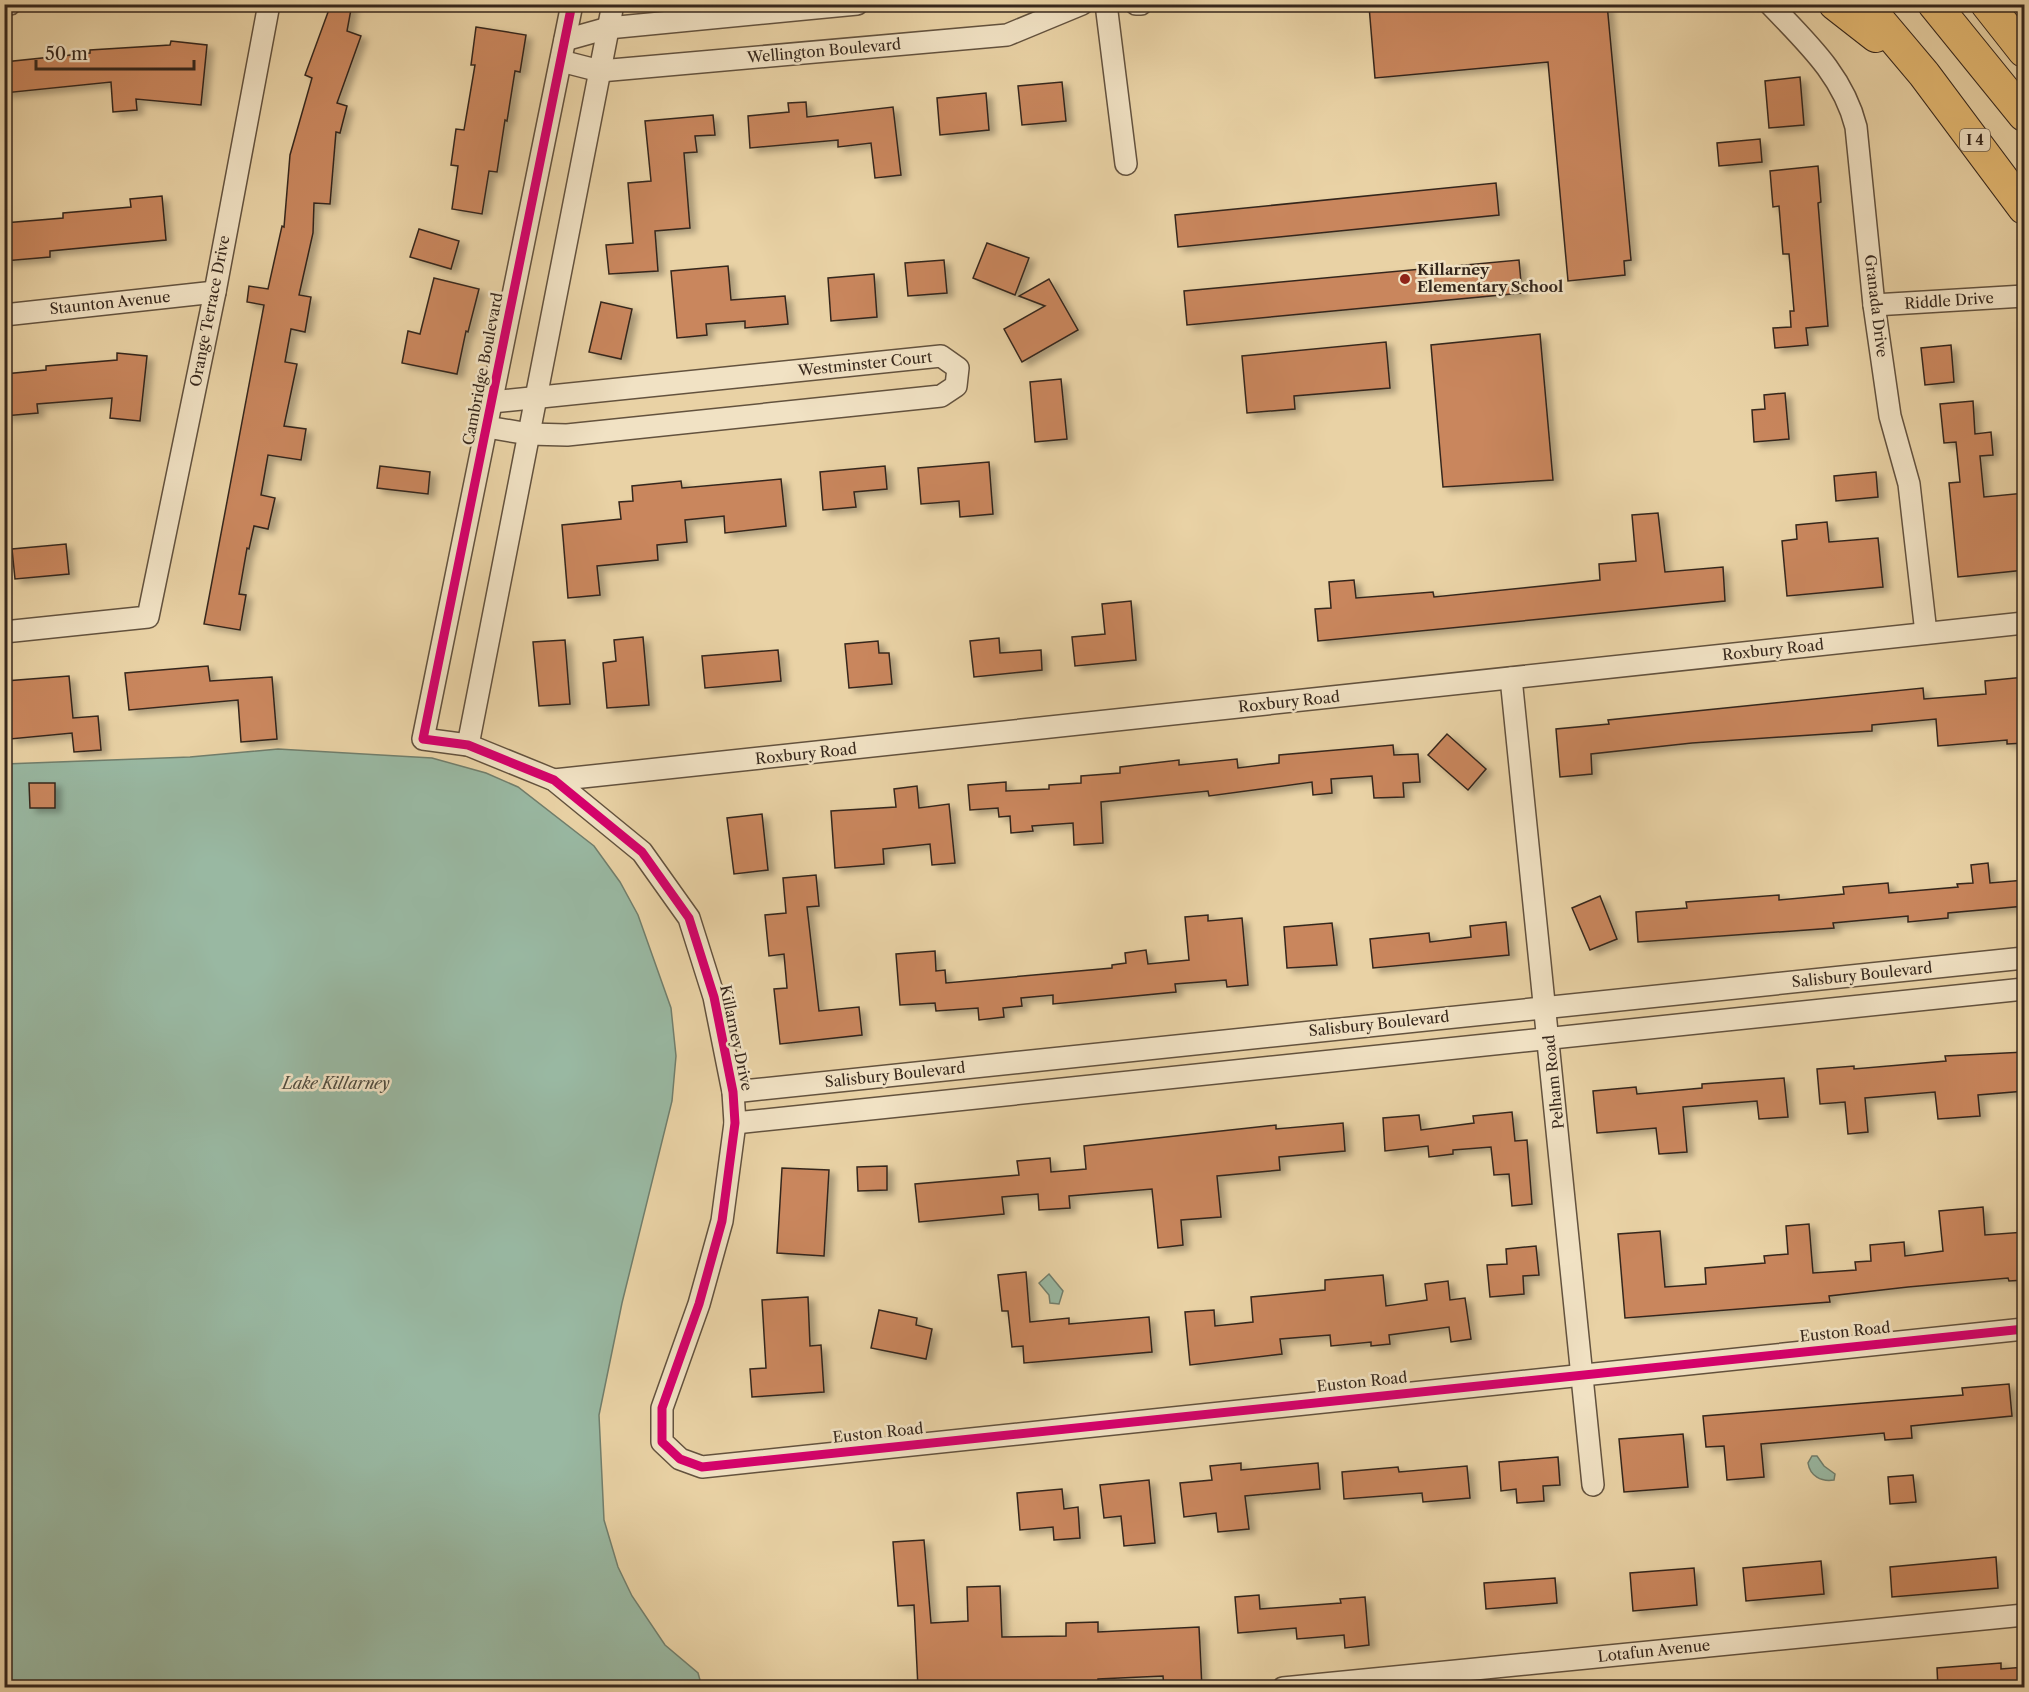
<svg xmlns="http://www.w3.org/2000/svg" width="2029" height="1692" font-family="'Libre Caslon Text',serif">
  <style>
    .water { fill: #99b8a2; stroke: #717e6c; stroke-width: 1.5 }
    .building { fill: #c9865d; stroke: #36271c; stroke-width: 1.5; filter: url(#shadow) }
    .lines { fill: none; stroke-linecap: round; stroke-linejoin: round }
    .minor-casing { stroke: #63523e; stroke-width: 24 }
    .highway-casing { stroke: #36271c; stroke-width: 34 }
    .minor { stroke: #f1e2c4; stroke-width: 21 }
    .highway { stroke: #e4b972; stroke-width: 32 }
    .cycleway-casing { stroke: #f1e2c4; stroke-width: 13 }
    .cycleway { stroke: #d6006c; stroke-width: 9 }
    .poi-dot { fill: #8f2418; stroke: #f1e2c4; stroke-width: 2 }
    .labels { text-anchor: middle; stroke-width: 5; stroke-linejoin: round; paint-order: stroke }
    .shield { fill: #f1e2c4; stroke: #6e5f4e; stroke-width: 1.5 }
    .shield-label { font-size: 14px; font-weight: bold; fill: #36271c }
    .street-label { font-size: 15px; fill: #36271c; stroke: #f1e2c4 }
    .poi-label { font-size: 15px; font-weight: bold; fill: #36271c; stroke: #f1e2c4; text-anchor: start }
    .water-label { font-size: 16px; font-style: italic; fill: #4f4b3e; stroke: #f1e2c4 }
  </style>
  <defs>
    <filter id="shadow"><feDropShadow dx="6" dy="4" stdDeviation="3" flood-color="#0004"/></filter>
  </defs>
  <rect width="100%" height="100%" fill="#e9d2a5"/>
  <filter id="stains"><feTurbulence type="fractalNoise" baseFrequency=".00333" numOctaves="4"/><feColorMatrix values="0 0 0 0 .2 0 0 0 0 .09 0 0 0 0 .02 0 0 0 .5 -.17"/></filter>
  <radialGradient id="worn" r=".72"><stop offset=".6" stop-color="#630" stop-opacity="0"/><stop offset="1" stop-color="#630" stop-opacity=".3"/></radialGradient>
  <g class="water">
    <polygon points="278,749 432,758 486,773 518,787 594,846 620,882 638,915 671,1008 676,1056 672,1101 622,1303 599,1415 604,1520 618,1567 632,1596 665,1645 698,1673 702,1687 5,1688 5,764 190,757"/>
    <polygon points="1049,1274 1063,1291 1059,1304 1050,1303 1049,1295 1039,1283"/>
    <path d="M1812,1456h5l7,10 11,8 -1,6c-13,2 -24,-4 -26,-17z"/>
  </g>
  <g class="building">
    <polygon points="331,4 352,4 347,31 361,36 337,103 347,106 340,133 336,132 330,204 314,203 313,233 299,295 311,297 305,332 291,329 285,362 297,364 284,426 306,429 301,460 268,455 261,495 275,498 268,529 254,526 249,549 247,548 239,594 246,595 240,630 204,624 264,305 247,302 249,286 268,289 282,226 284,227 290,155 312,78 305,75"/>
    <polygon points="1387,4 1607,4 1631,260 1624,261 1625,275 1568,281 1548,62 1375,78 1369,6"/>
    <polygon points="476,27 526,35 520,72 515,71 507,121 505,120 497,172 489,171 482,214 452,209 458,166 451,165 456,129 464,130 475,65 471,65"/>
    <polygon points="171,41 207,45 201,105 136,99 137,110 113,112 111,82 4,93 4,62 90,53 90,50 170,45"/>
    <polygon points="1800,77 1804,125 1769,128 1765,81"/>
    <polygon points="1062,82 1066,121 1022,125 1018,86"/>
    <polygon points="986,93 989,130 940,135 937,98"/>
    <polygon points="806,102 807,117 893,107 901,175 875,178 871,143 838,147 838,140 750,148 748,116 789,112 788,103"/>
    <polygon points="713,115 715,135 695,136 697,152 684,153 690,228 655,231 658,271 609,274 606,245 633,243 628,183 651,181 645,121"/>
    <polygon points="1760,139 1762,162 1719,166 1717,143"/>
    <polygon points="1818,166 1821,202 1818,203 1828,326 1806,328 1808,345 1775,348 1773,328 1791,327 1790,311 1794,311 1789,254 1783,254 1779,206 1773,207 1770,171"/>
    <polygon points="1496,183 1499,215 1178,247 1175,215"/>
    <polygon points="162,196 166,240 50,251 50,257 4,261 4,223 63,218 63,213 131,207 130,199"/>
    <polygon points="419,229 459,241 451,269 410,257"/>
    <polygon points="987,243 1029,258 1015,295 973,278"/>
    <polygon points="944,260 947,293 908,296 905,263"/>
    <polygon points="1519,260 1522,293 1187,325 1184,291"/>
    <polygon points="728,266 731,300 785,296 788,324 745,328 745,321 706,324 707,335 677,338 671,271"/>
    <polygon points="874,274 877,317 831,321 828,278"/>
    <polygon points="434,278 479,289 468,332 466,331 457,374 402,363 408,331 420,334"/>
    <polygon points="1049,279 1078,330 1022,362 1004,329 1045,306 1019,296"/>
    <polygon points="601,302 632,309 621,359 589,352"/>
    <polygon points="1540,334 1553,480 1443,487 1431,345"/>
    <polygon points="1386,342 1390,388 1294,396 1295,409 1247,413 1242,356"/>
    <polygon points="1951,345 1954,382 1925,385 1921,348"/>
    <polygon points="117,353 147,356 140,421 110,418 112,398 37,404 38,413 4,416 4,374 46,370 46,366 117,360"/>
    <polygon points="1061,379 1067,439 1035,442 1030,382"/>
    <polygon points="1785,393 1789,439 1754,442 1752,410 1765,409 1764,395"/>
    <polygon points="1973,401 1975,434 1991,432 1993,455 1980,456 1984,497 2025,493 2025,570 1958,577 1949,483 1960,482 1956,442 1944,443 1940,404"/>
    <polygon points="989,462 993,514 960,517 959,501 921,504 918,468"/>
    <polygon points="380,466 430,472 428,494 377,488"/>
    <polygon points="885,466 887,489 854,492 856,507 823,510 820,472"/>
    <polygon points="1876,472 1878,497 1836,501 1834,476"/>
    <polygon points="781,479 786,526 725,533 724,516 685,520 687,542 657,545 658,560 597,566 600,595 568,598 562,525 621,519 619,502 633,501 632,486 681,481 682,488"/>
    <polygon points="1658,513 1665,572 1723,567 1725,601 1318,641 1315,609 1331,608 1329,582 1354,580 1356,598 1433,592 1434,597 1600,580 1599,564 1636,561 1632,515"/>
    <polygon points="1827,522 1829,542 1878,538 1883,587 1787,596 1782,541 1797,539 1796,525"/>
    <polygon points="66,544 69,574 15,579 12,549"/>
    <polygon points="1131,601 1136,660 1075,666 1072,637 1105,634 1102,604"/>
    <polygon points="643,637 649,705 607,708 603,663 616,661 614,640"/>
    <polygon points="999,638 1000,653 1041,650 1042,670 974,677 970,641"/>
    <polygon points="565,640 570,704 539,706 533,642"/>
    <polygon points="878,641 879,653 889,653 892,684 849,688 845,644"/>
    <polygon points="778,650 781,681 705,688 702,656"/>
    <polygon points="208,666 210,681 272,677 277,739 241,742 238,700 129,710 125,673"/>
    <polygon points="69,676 73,718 98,716 101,750 74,752 72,733 10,739 5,681"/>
    <polygon points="2025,677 2025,743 2007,744 2007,740 1938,746 1936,719 1872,725 1872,731 1692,743 1591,754 1592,774 1560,777 1556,729 1609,724 1608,720 1923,688 1924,699 1986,694 1985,681"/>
    <polygon points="1447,734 1486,769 1468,790 1428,755"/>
    <polygon points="1393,745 1394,755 1418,754 1420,782 1403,783 1404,797 1374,798 1372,776 1331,779 1332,793 1313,795 1312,782 1209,796 1208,791 1101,802 1103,843 1074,845 1073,823 1032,826 1033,831 1011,833 1010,816 999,817 998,808 970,810 968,785 1006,782 1006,791 1049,789 1049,785 1081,783 1081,776 1120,773 1120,767 1179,760 1179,765 1237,759 1238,768 1279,763 1279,755"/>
    <polygon points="29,783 55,783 55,808 30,808"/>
    <polygon points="917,786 919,808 949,804 955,863 932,865 930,844 883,849 884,864 835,868 831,811 896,807 894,789"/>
    <polygon points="762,814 768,870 734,874 727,818"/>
    <polygon points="1988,863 1990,883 2025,880 2025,906 1948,913 1948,918 1908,922 1908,916 1833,923 1834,928 1638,942 1636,912 1687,908 1686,902 1779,895 1779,900 1844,894 1843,887 1888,883 1889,893 1958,887 1957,884 1973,883 1971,865"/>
    <polygon points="816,875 819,906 807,907 819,1011 859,1007 862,1035 780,1044 774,989 787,988 784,954 769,956 765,915 786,913 783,878"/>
    <polygon points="1600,896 1617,939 1590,950 1572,908"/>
    <polygon points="1208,915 1208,921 1242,918 1248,985 1227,987 1226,980 1175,984 1176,992 1053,1004 1053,995 1021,998 1022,1006 1003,1008 1004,1017 979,1020 978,1008 936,1011 935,1003 900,1005 896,954 935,951 936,971 945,970 946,983 1112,968 1112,965 1126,963 1125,953 1146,950 1148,964 1189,960 1185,917"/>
    <polygon points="1506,922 1509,955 1373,968 1370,939 1429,933 1430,942 1471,937 1470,926"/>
    <polygon points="1332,923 1337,965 1287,968 1284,927"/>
    <polygon points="2025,1052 2025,1091 1978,1095 1980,1116 1938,1119 1935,1092 1865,1098 1868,1132 1848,1134 1845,1102 1820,1104 1817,1069 1854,1066 1854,1069 1946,1061 1945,1056"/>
    <polygon points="1784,1078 1788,1117 1759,1119 1757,1101 1683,1107 1687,1152 1659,1154 1656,1128 1597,1133 1593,1091 1636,1087 1637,1094 1702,1088 1702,1084"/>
    <polygon points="1512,1112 1515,1141 1527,1140 1532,1204 1512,1206 1509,1174 1494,1175 1491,1147 1453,1150 1453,1154 1429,1157 1428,1146 1385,1151 1383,1118 1419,1115 1421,1130 1474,1123 1473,1116"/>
    <polygon points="1343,1123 1345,1151 1279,1157 1280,1170 1217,1176 1221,1217 1181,1220 1183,1245 1158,1248 1152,1189 1069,1196 1070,1208 1039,1210 1038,1194 1002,1197 1004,1214 919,1222 915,1184 1019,1175 1017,1161 1050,1158 1051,1172 1086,1169 1084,1146 1276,1125 1276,1129"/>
    <polygon points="887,1166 887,1190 858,1191 857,1167"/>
    <polygon points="782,1168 829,1170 824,1256 777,1253"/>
    <polygon points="1983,1207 1985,1235 2025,1232 2025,1280 2009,1281 2008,1278 1908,1287 1829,1296 1830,1302 1625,1318 1618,1234 1660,1231 1665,1287 1706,1284 1705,1268 1765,1263 1764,1256 1788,1254 1786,1226 1809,1224 1813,1273 1856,1270 1855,1262 1871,1261 1870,1245 1904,1242 1905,1256 1943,1251 1939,1211"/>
    <polygon points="1536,1246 1539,1275 1523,1276 1524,1294 1490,1297 1487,1265 1507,1264 1506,1249"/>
    <polygon points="1026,1272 1030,1322 1069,1318 1069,1324 1149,1317 1152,1352 1024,1363 1023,1346 1012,1347 1008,1311 1002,1311 998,1275"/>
    <polygon points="1383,1275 1386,1306 1427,1300 1425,1284 1448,1281 1450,1300 1465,1298 1471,1339 1451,1342 1449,1327 1389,1335 1390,1344 1371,1346 1371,1342 1331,1346 1330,1335 1280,1339 1282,1354 1190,1365 1185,1312 1214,1310 1215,1326 1253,1322 1251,1297 1325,1290 1325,1280"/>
    <polygon points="808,1297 810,1346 821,1345 824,1392 752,1397 750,1369 766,1368 762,1300"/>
    <polygon points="879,1310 917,1318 916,1325 932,1329 926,1359 871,1348"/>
    <polygon points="2009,1384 2012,1416 1911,1426 1912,1438 1885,1440 1884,1433 1761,1444 1764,1477 1727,1480 1724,1446 1706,1447 1703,1416 1963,1395 1962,1388"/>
    <polygon points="1683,1434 1688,1487 1624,1492 1619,1439"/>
    <polygon points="1558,1457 1560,1485 1543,1486 1544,1501 1517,1503 1516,1489 1501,1491 1499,1462"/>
    <polygon points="1241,1463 1241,1470 1318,1463 1320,1489 1245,1496 1249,1529 1218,1532 1216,1513 1184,1517 1180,1483 1212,1480 1210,1466"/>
    <polygon points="1467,1466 1470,1498 1423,1502 1422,1493 1344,1499 1342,1472 1398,1467 1399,1472"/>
    <polygon points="1913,1475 1916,1502 1890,1504 1888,1477"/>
    <polygon points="1149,1480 1155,1543 1124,1546 1121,1516 1104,1518 1100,1485"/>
    <polygon points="1062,1489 1064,1509 1078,1507 1080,1538 1054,1540 1053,1527 1020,1530 1017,1493"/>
    <polygon points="924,1540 931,1623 968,1621 967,1587 1000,1586 1002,1637 1066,1636 1066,1623 1098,1622 1098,1632 1199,1627 1202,1688 1164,1688 1163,1676 1098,1679 1098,1688 918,1688 914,1605 898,1606 893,1542"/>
    <polygon points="1996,1557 1998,1588 1892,1597 1890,1567"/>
    <polygon points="1821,1561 1824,1594 1746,1601 1743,1568"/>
    <polygon points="1694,1568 1697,1605 1633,1611 1630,1573"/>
    <polygon points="1555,1578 1557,1603 1486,1609 1484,1583"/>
    <polygon points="1259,1595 1260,1609 1341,1603 1340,1599 1365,1597 1369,1645 1345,1648 1344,1635 1297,1639 1296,1628 1238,1633 1235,1597"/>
    <polygon points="2001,1663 2001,1669 2025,1667 2025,1688 1938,1688 1937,1668"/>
  </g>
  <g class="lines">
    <g class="minor-casing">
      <g id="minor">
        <polyline points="572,4 423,739 468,745 554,780 642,852 689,918 714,997 733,1092 735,1123 722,1221 699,1304 662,1408 662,1442 680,1459 702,1467 2024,1329"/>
        <polyline points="1106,4 1126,164"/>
        <polyline points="1136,4 1141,4"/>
        <path d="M1770,4c36,38 73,71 86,123l18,178 16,111 19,68 17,149"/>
        <polyline points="4,5 10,4"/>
        <polyline points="565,40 608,28 857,4"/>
        <polyline points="561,61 600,71 1007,35 1082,4"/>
        <polyline points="1874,305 2024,296"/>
        <polyline points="4,315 215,292"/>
        <polyline points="487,427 529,434 567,435 941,396 956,386 958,368 941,356 492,402"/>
        <polyline points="4,632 148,617 215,292 269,4"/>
        <polyline points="1511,678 1593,1485"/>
        <polyline points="468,745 613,4"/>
        <polyline points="554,780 2024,623"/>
        <polyline points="733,1092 2024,958"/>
        <polyline points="735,1123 2024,989"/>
        <polyline points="1283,1688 2024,1615"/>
      </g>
    </g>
    <g class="highway-casing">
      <g id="highway">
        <polyline points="1835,4 1876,36"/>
        <polyline points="1865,4 1924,74 2024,208"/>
        <polyline points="1934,4 2024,115"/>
        <polyline points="1987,4 2024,51"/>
      </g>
    </g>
    <use href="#minor" class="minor"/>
    <use href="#highway" class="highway"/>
    <g class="cycleway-casing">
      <polyline id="cycleway" points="572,4 423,739 468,745 554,780 642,852 689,918 714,997 733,1092 735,1123 722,1221 699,1304 662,1408 662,1442 680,1459 702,1467 2024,1329"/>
    </g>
    <use href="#cycleway" class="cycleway"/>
  </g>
  <circle class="poi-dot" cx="1405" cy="279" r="6"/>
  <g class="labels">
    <rect class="shield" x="1960" y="129" width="30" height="22" rx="4.5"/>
    <g class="shield-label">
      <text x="1975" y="145">I 4</text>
    </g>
    <g class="street-label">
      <text transform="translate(824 51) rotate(-5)" y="5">Wellington Boulevard</text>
      <text transform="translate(1949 301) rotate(-4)" y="5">Riddle Drive</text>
      <text transform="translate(110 303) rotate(-6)" y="5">Staunton Avenue</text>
      <text transform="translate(1876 306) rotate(83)" y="5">Granada Drive</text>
      <text transform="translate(210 311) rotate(-79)" y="5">Orange Terrace Drive</text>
      <text transform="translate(865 364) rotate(-6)" y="5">Westminster Court</text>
      <text transform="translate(483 369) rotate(-79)" y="5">Cambridge Boulevard</text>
      <text transform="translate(1773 650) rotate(-6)" y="5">Roxbury Road</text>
      <text transform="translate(1289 702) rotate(-6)" y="5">Roxbury Road</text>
      <text transform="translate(806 754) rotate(-6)" y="5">Roxbury Road</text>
      <text transform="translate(1862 975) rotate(-6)" y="5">Salisbury Boulevard</text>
      <text transform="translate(1379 1024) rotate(-6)" y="5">Salisbury Boulevard</text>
      <text transform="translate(736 1038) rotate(78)" y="5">Killarney Drive</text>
      <text transform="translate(895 1075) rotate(-6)" y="5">Salisbury Boulevard</text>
      <text transform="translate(1554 1082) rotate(-96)" y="5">Pelham Road</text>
      <text transform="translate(1845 1332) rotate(-6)" y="5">Euston Road</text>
      <text transform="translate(1362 1382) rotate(-6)" y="5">Euston Road</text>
      <text transform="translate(878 1433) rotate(-6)" y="5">Euston Road</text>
      <text transform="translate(1654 1651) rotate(-6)" y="5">Lotafun Avenue</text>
    </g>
    <g class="poi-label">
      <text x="1417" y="275">Killarney<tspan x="1417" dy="17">Elementary School</tspan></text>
    </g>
    <g class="water-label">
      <text x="336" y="1089">Lake Killarney</text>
    </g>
  </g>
  <rect width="2029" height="1692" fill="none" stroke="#e9d2a5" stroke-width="24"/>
  <rect x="6" y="6" width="2017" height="1680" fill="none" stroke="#36271c" stroke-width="3"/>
  <rect x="12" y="12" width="2005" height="1668" fill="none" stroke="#36271c" stroke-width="1.5"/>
  <path d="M36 60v9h158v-9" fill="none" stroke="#36271c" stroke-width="3"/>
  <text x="45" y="60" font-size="18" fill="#36271c" stroke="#f1e2c4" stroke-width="4.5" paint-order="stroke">50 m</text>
  <rect width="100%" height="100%" filter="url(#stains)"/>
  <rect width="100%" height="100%" fill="url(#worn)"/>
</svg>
